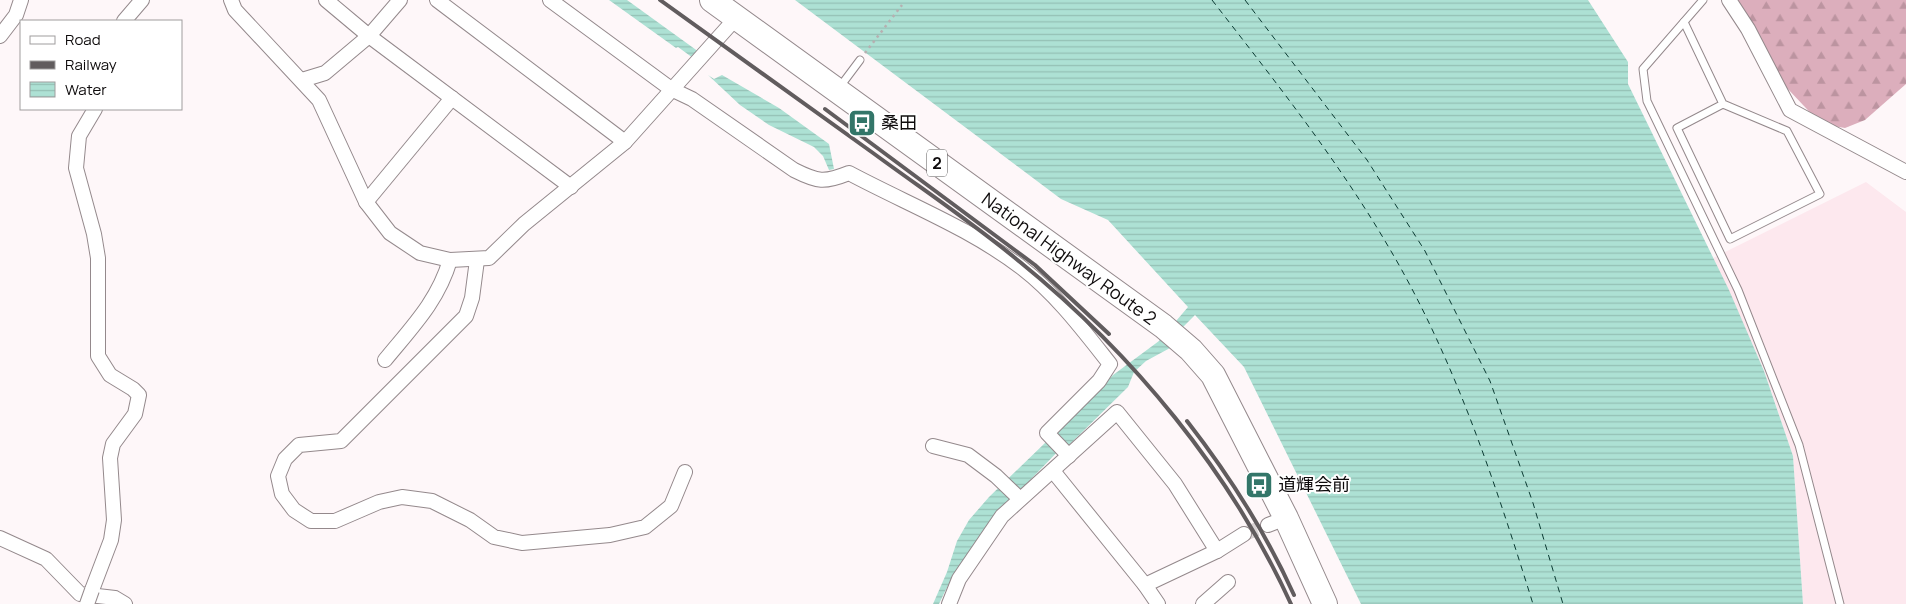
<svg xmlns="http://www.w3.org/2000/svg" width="1906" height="604" font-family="Manrope,'Noto Sans JP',sans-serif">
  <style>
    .built { fill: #fde8ee }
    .forest { fill: url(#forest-firs) }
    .water { fill: url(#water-rules) }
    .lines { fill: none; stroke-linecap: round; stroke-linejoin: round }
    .ferry { stroke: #0a3a32; stroke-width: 1; stroke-dasharray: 6 5; stroke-linecap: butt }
    .minor-tunnel { stroke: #dad4d5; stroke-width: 14; stroke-dasharray: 14 7; stroke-linecap: butt }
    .service-casing { stroke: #94898c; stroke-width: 9 }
    .minor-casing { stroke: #94898c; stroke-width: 16 }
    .trunk-casing { stroke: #94898c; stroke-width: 26 }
    .path { stroke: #b6b0b1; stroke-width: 2.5; stroke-dasharray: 2.5 4; stroke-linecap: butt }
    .service { stroke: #fff; stroke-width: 7 }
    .minor { stroke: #fff; stroke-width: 14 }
    .trunk { stroke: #fff; stroke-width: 24 }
    .rail { stroke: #615c5e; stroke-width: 4 }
    .minor-bridge-casing { stroke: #94898c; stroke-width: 16; stroke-linecap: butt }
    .minor-bridge { stroke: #fff; stroke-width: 14 }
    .labels { text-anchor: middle; stroke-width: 4; stroke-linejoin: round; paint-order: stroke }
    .shield { fill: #fff; stroke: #565455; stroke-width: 1 }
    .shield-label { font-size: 16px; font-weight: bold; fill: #0e0b0c }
    .poi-label { font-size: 18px; fill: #0e0b0c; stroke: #fff; text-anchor: start }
    .street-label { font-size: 18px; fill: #0e0b0c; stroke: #fff }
  </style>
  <defs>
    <pattern id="forest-firs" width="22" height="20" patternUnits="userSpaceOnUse" patternTransform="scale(1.25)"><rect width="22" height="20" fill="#dcaebc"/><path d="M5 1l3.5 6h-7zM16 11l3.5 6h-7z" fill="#bc94a0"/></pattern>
    <pattern id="water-rules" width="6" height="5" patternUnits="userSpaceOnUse" patternTransform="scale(1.25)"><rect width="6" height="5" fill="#ade1d4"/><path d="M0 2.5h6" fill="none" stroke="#94c0b5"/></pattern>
  </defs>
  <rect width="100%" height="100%" fill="#fef7f9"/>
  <polygon class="built" points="1866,182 1906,212 1906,604 1803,604 1793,456 1764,370 1713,258"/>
  <polygon class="forest" points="1737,0 1906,0 1906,84 1865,120 1845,128 1821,124 1786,87 1740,25"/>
  <g class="water">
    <polygon points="609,0 627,0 699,52 693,58 678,47 676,48"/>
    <path d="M795,0h793l40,62v22l101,206 35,81 29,85 10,148h-442l-117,-237 -49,-52 -12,12 -13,21 -24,13 -12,11 -6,15 -59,58h-5c-47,49 -97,96 -125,159h-6l14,-32 10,-31 12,-21 20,-23 56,-54 10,-6 1,-5 57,-57 46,-34 29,-34 -80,-87 -47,-21z"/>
    <polygon points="708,75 714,79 722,75 779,108 829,144 834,169 829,170 823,156 814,147 769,125 740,105"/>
  </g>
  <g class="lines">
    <g class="ferry">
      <path d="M1212,0c62,80 125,159 176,246 66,111 107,236 145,358"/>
      <polyline points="1245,0 1367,160 1425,251 1490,381 1533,503 1563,604"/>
    </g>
    <polyline class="minor-tunnel" points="1244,534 1268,525"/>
    <g class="service-casing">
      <g id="service">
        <polyline points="1703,0 1643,69 1647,101 1738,290 1799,445 1840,604"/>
        <polyline points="1684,22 1723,104 1787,131 1820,194 1730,239 1677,128 1723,104"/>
        <polyline points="839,88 860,60"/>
      </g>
    </g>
    <g class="minor-casing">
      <g id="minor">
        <polyline points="231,0 235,10 319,100 366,202 390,233 420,253 450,260 489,258 524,224 625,142 736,18"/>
        <polyline points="326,0 369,36 571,187"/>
        <polyline points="437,0 625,142"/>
        <path d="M550,0l121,89 21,10 102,71c24,12 30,13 55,3 58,31 121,55 173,95 35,27 61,62 88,96l-11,17 -52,52 22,23"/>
        <polyline points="1729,0 1748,29 1790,110 1906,172"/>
        <polyline points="124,21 142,0"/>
        <polyline points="0,36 16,15 21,0"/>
        <polyline points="302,80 325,73 369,36 400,0"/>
        <polyline points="366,202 452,98"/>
        <polyline points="477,260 472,298 466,316 341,441 299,445 285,459 278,476 282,494 294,510 311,521 335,521 379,502 402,497 432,501 470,520 494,537 522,543 610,535 645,527 671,506 685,472"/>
        <path d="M385,360c27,-33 53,-59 65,-100"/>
        <polyline points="933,446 968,455 996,476 1020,499"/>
        <polyline points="1053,471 1145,585 1158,604"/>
        <polyline points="1268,525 1286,518"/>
        <polyline points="0,538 46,559 80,594 115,598 125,604"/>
        <polyline points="1145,585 1217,551 1244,534"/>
        <polyline points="92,590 111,540 114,520 110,458 113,444 135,414 139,395 133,389 110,375 98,356 98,258 94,234 76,168 79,136 95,109"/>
        <polyline points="949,604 959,579 1002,516 1117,412 1175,484 1217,551"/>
        <polyline points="1203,604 1228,582"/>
      </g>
    </g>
    <g class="trunk-casing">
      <polyline id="trunk" points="712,0 1163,326 1191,350 1213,375 1286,518 1325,604"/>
    </g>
    <polyline class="path" points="865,53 902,5"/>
    <use href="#service" class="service"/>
    <use href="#minor" class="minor"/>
    <use href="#trunk" class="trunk"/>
    <g class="rail">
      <path d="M660,0c71,51 142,102 213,153 49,36 100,70 147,109 113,92 210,209 271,342"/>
      <polyline points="825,109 1035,265 1109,334"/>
      <path d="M1187,421c42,54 79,112 107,174"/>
    </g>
    <g class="minor-bridge-casing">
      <polyline id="minor-bridge" points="87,604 92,590"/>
    </g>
    <use href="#minor-bridge" class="minor-bridge"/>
  </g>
  <defs>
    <g id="bus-square" transform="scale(1.4375)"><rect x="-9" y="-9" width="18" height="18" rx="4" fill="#337669" stroke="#fff"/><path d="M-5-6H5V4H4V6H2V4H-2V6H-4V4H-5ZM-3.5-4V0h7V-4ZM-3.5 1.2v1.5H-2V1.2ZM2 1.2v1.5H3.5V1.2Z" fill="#fff"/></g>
  </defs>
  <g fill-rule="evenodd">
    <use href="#bus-square" x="862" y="123"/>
    <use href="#bus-square" x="1259" y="485"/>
  </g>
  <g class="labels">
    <rect class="shield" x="927" y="149.5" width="20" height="27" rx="4"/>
    <g class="shield-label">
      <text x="937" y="169">2</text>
    </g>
    <g class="poi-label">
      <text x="881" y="129">桑田</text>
      <text x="1278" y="491">道輝会前</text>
    </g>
    <g class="street-label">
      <text transform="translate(1069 259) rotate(36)" y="6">National Highway Route 2</text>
    </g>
  </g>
  <rect x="20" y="20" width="162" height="90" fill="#ffffff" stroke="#9f9d9e"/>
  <rect x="30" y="36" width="25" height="8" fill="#ffffff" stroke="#9f9d9e"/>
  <text x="65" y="45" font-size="15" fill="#0e0b0c">Road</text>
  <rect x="30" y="61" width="25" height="8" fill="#615c5e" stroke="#9f9d9e"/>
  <text x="65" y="70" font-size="15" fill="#0e0b0c">Railway</text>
  <rect x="30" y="82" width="25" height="15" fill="url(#water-rules)" stroke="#9f9d9e"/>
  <text x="65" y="95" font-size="15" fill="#0e0b0c">Water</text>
</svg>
